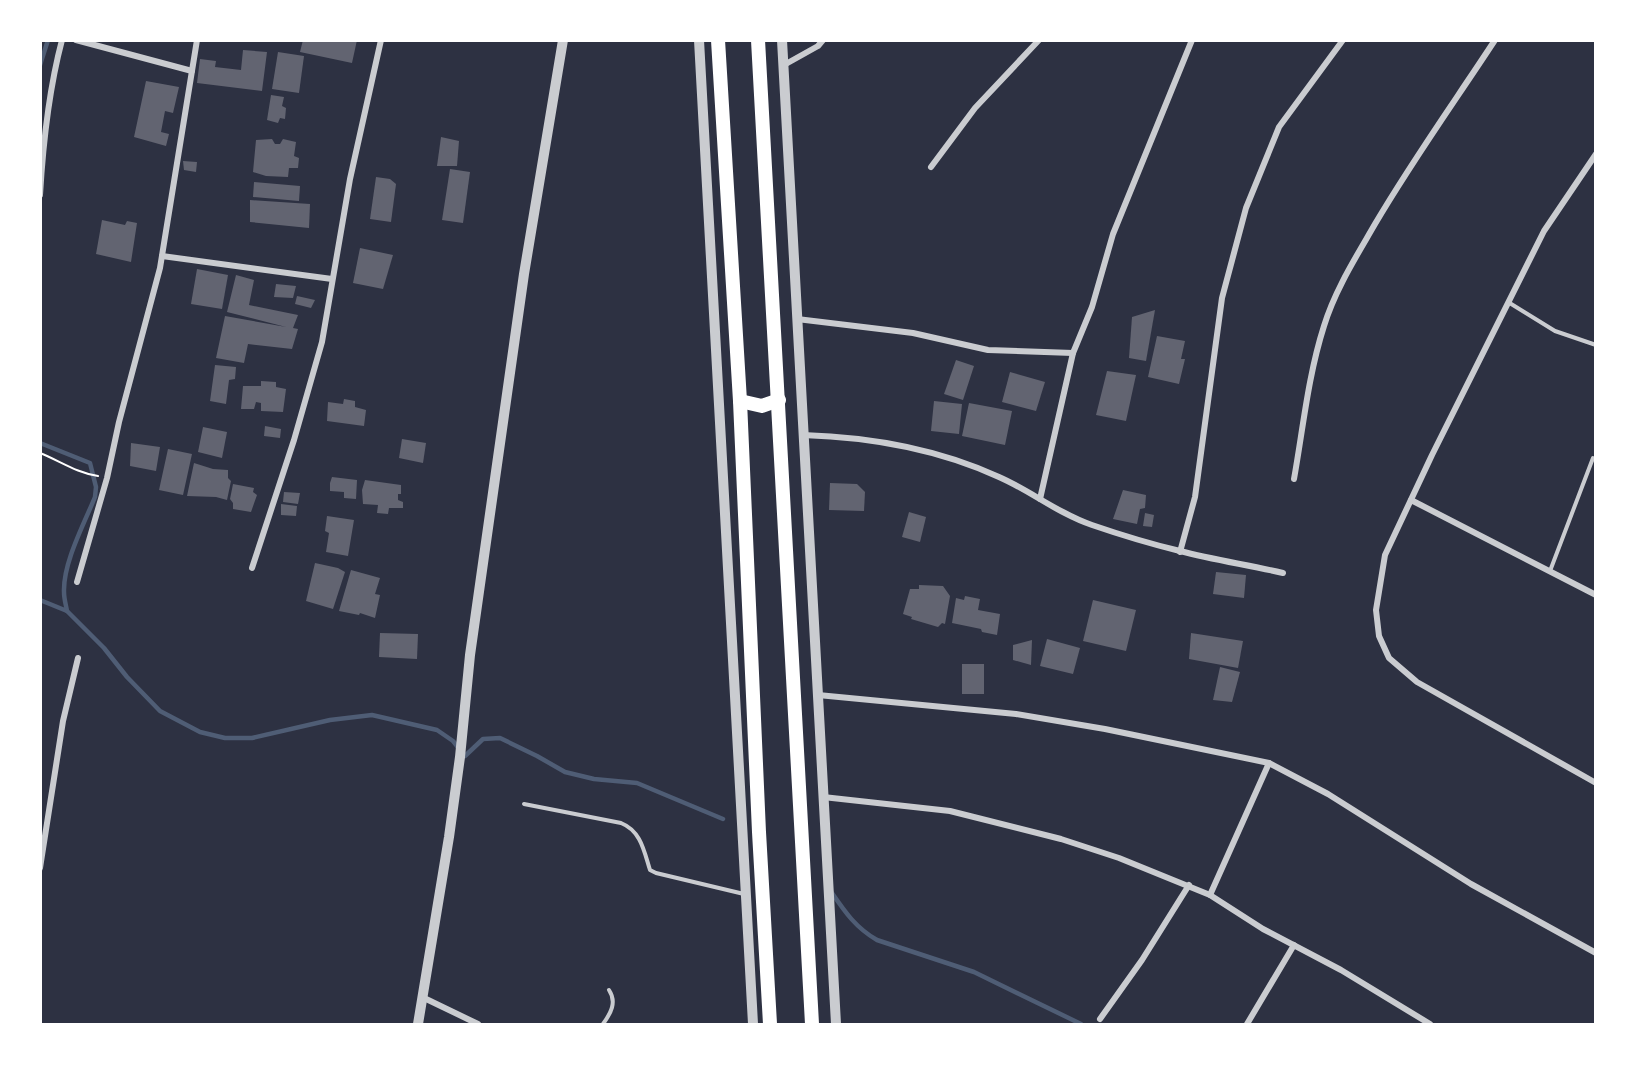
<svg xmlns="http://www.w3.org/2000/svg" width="1636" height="1065" font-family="'Golos Text',sans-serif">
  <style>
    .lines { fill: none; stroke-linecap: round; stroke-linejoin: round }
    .stream { stroke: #4f5d75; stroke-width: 4.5 }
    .building { fill: #626471 }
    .path { stroke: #fff; stroke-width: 2 }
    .service { stroke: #caccd0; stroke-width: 4 }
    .minor { stroke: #caccd0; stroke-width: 6 }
    .tertiary { stroke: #caccd0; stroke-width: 10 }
    .primary { stroke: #fff; stroke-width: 14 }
  </style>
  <rect width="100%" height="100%" fill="#2d3142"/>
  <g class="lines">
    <g class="stream">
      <polyline points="40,65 48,40"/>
      <path d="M40,443l50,20 6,24 -1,10c-11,27 -32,66 -31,95 0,7 2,13 3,19"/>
      <polyline points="40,600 67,611 104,648 127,677 160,711 200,732 225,738 252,738 330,720 372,715 437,730 453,741 465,756 483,739 500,738 537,756 565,772 594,779 637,783 723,819"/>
      <path d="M832,893c13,19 24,35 45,47l97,32 107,52"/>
    </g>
  </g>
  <g class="building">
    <polygon points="303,40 357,40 352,63 300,52"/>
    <polygon points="243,50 267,52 262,91 197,83 200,59 216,61 215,67 241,70"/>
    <polygon points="278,52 304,56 299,93 272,89"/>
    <polygon points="146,81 179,87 173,113 165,111 161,132 169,134 166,146 134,137"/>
    <polygon points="271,95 284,97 282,106 286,108 285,119 280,118 278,123 267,120"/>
    <polygon points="441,137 459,141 457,166 437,166"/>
    <polygon points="272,139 275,144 280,144 283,139 296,142 294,156 299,158 298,168 289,168 288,177 266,176 253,172 256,140"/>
    <polygon points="183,161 197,162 196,172 184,170"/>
    <polygon points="450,169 470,172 463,223 442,220"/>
    <polygon points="376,177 390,179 396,184 391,222 370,219"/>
    <polygon points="254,182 300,186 299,201 253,197"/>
    <polygon points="250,200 310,204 309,228 250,222"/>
    <polygon points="102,220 125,225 127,221 137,223 131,262 96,254"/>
    <polygon points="360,248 393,255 383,289 353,283"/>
    <polygon points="197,269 228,275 222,309 191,304"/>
    <polygon points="236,275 254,280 249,305 298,315 293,328 298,329 292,349 248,344 244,363 216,358 225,316 286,327 227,312"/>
    <polygon points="276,284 296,286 293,298 274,297"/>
    <polygon points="297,296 315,300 311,308 295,304"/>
    <polygon points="1155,310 1146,361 1129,358 1132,317"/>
    <polygon points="1157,336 1185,341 1181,359 1185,359 1179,384 1148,377"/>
    <polygon points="956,360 974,366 963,400 944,394"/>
    <polygon points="215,365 236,367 235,379 229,380 226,404 210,401"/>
    <polygon points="1107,371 1136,375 1126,421 1096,415"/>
    <polygon points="1010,372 1045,382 1036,411 1002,402"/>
    <polygon points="261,381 276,382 276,387 286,389 283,412 261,411 261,403 256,402 254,409 241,409 243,386 261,386"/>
    <polygon points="344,399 355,401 355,407 366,410 364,426 327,421 328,402 343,404"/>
    <polygon points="934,401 962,404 959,434 931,431"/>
    <polygon points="969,403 1012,411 1005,445 962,436"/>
    <polygon points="265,426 281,429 280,438 264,436"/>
    <polygon points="203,427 227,432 222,458 198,452"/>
    <polygon points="402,439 426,443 423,463 399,458"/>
    <polygon points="131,443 160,447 156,471 130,466"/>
    <polygon points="168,449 192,454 183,495 159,490"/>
    <polygon points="194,463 213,469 228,470 228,478 231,481 227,500 216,497 187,496"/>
    <polygon points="332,477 357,480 356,499 344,498 344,492 330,491 330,483"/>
    <polygon points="365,480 401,485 401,494 398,494 398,500 403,502 403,508 389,508 388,514 377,513 378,505 363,504 362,490"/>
    <polygon points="830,483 857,484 865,492 864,511 829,510"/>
    <polygon points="233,484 254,488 253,492 257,495 251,512 233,509 233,503 230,499"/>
    <polygon points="1123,490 1146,495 1145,508 1140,509 1137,524 1113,519"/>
    <polygon points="284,492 300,493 298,504 283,502"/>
    <polygon points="281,504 297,506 296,516 281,515"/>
    <polygon points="909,512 926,517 920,542 902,537"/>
    <polygon points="1145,513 1154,515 1152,527 1143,526"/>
    <polygon points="327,516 354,520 348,556 326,552 329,533 325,531"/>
    <polygon points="315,563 338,568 345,572 333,609 306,601"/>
    <polygon points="351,570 380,578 375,594 380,595 375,618 360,613 359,615 339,611"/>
    <polygon points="1216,572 1246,575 1244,598 1213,594"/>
    <polygon points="919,585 943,586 950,596 945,624 942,623 938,627 911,619 912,617 903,614 910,589 919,589"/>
    <polygon points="965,596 980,599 978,610 1000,614 997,635 982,632 981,629 952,623 956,598 964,600"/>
    <polygon points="1093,600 1136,610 1126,651 1083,641"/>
    <polygon points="380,633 418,634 417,659 379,657"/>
    <polygon points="1191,633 1243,641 1238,668 1189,659"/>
    <polygon points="1047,639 1080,648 1073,674 1040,666"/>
    <polygon points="1032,640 1031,665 1013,660 1013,645"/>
    <rect x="962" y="664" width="22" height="30"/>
    <polygon points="1220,667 1240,672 1232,702 1213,700"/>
  </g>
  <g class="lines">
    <path class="path" d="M40,453c20,8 37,20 58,23"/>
    <g class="service">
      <polyline points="1508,302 1555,331 1596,345"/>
      <polyline points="1550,571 1593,458"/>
      <path d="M524,804l97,19c20,8 23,28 29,47l6,3 88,21"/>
      <path d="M603,1024c8,-11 14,-22 6,-34"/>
    </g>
    <g class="minor">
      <polyline points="76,40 192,71"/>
      <polyline points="784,65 818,46 823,40"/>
      <polyline points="1596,154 1544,231 1432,455 1385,555 1376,610 1379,636 1389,658 1417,682 1596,783"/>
      <polyline points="931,167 975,108 1039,40"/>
      <path d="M40,195c3,-51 9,-106 22,-155"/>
      <polyline points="162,256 332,279"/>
      <polyline points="797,319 913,333 988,350 1073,353"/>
      <path d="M803,435c66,2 135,14 196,42 32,14 60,37 93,48 29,10 59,19 88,26 34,9 69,14 103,22"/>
      <path d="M1294,479c9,-50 14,-103 30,-153 11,-36 32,-69 51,-102 37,-63 80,-123 120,-184"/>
      <polyline points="1040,499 1073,353 1092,307 1113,234 1192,40"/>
      <polyline points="1411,500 1596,595"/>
      <polyline points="1180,552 1195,497 1222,298 1246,208 1279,127 1343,40"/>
      <polyline points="252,568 294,440 322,342 350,179 381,40"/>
      <polyline points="77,582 107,478 119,422 160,268 197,40"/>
      <polyline points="818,695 1016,714 1105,729 1269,763 1328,794 1471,884 1596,953"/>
      <polyline points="823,797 950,811 1061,839 1119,858 1210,895 1263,929 1341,970 1430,1024"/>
      <polyline points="40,868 63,721 78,658"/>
      <polyline points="1210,895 1269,763"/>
      <polyline points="422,997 478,1024"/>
      <polyline points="1100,1019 1142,960 1189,885"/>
      <polyline points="1247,1024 1294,945"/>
    </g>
    <g class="tertiary">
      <polyline points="699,40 753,1024"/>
      <polyline points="782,40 836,1024"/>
      <polyline points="418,1024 449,837 460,757 470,655 524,274 563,40"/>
    </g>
    <g class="primary">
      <polyline points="718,40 740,401 759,832 770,1024"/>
      <polyline points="758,40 812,1024"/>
      <polyline points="740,401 762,406 779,400"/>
    </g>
  </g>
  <rect width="1636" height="1065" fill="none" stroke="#ffffff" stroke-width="84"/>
</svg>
